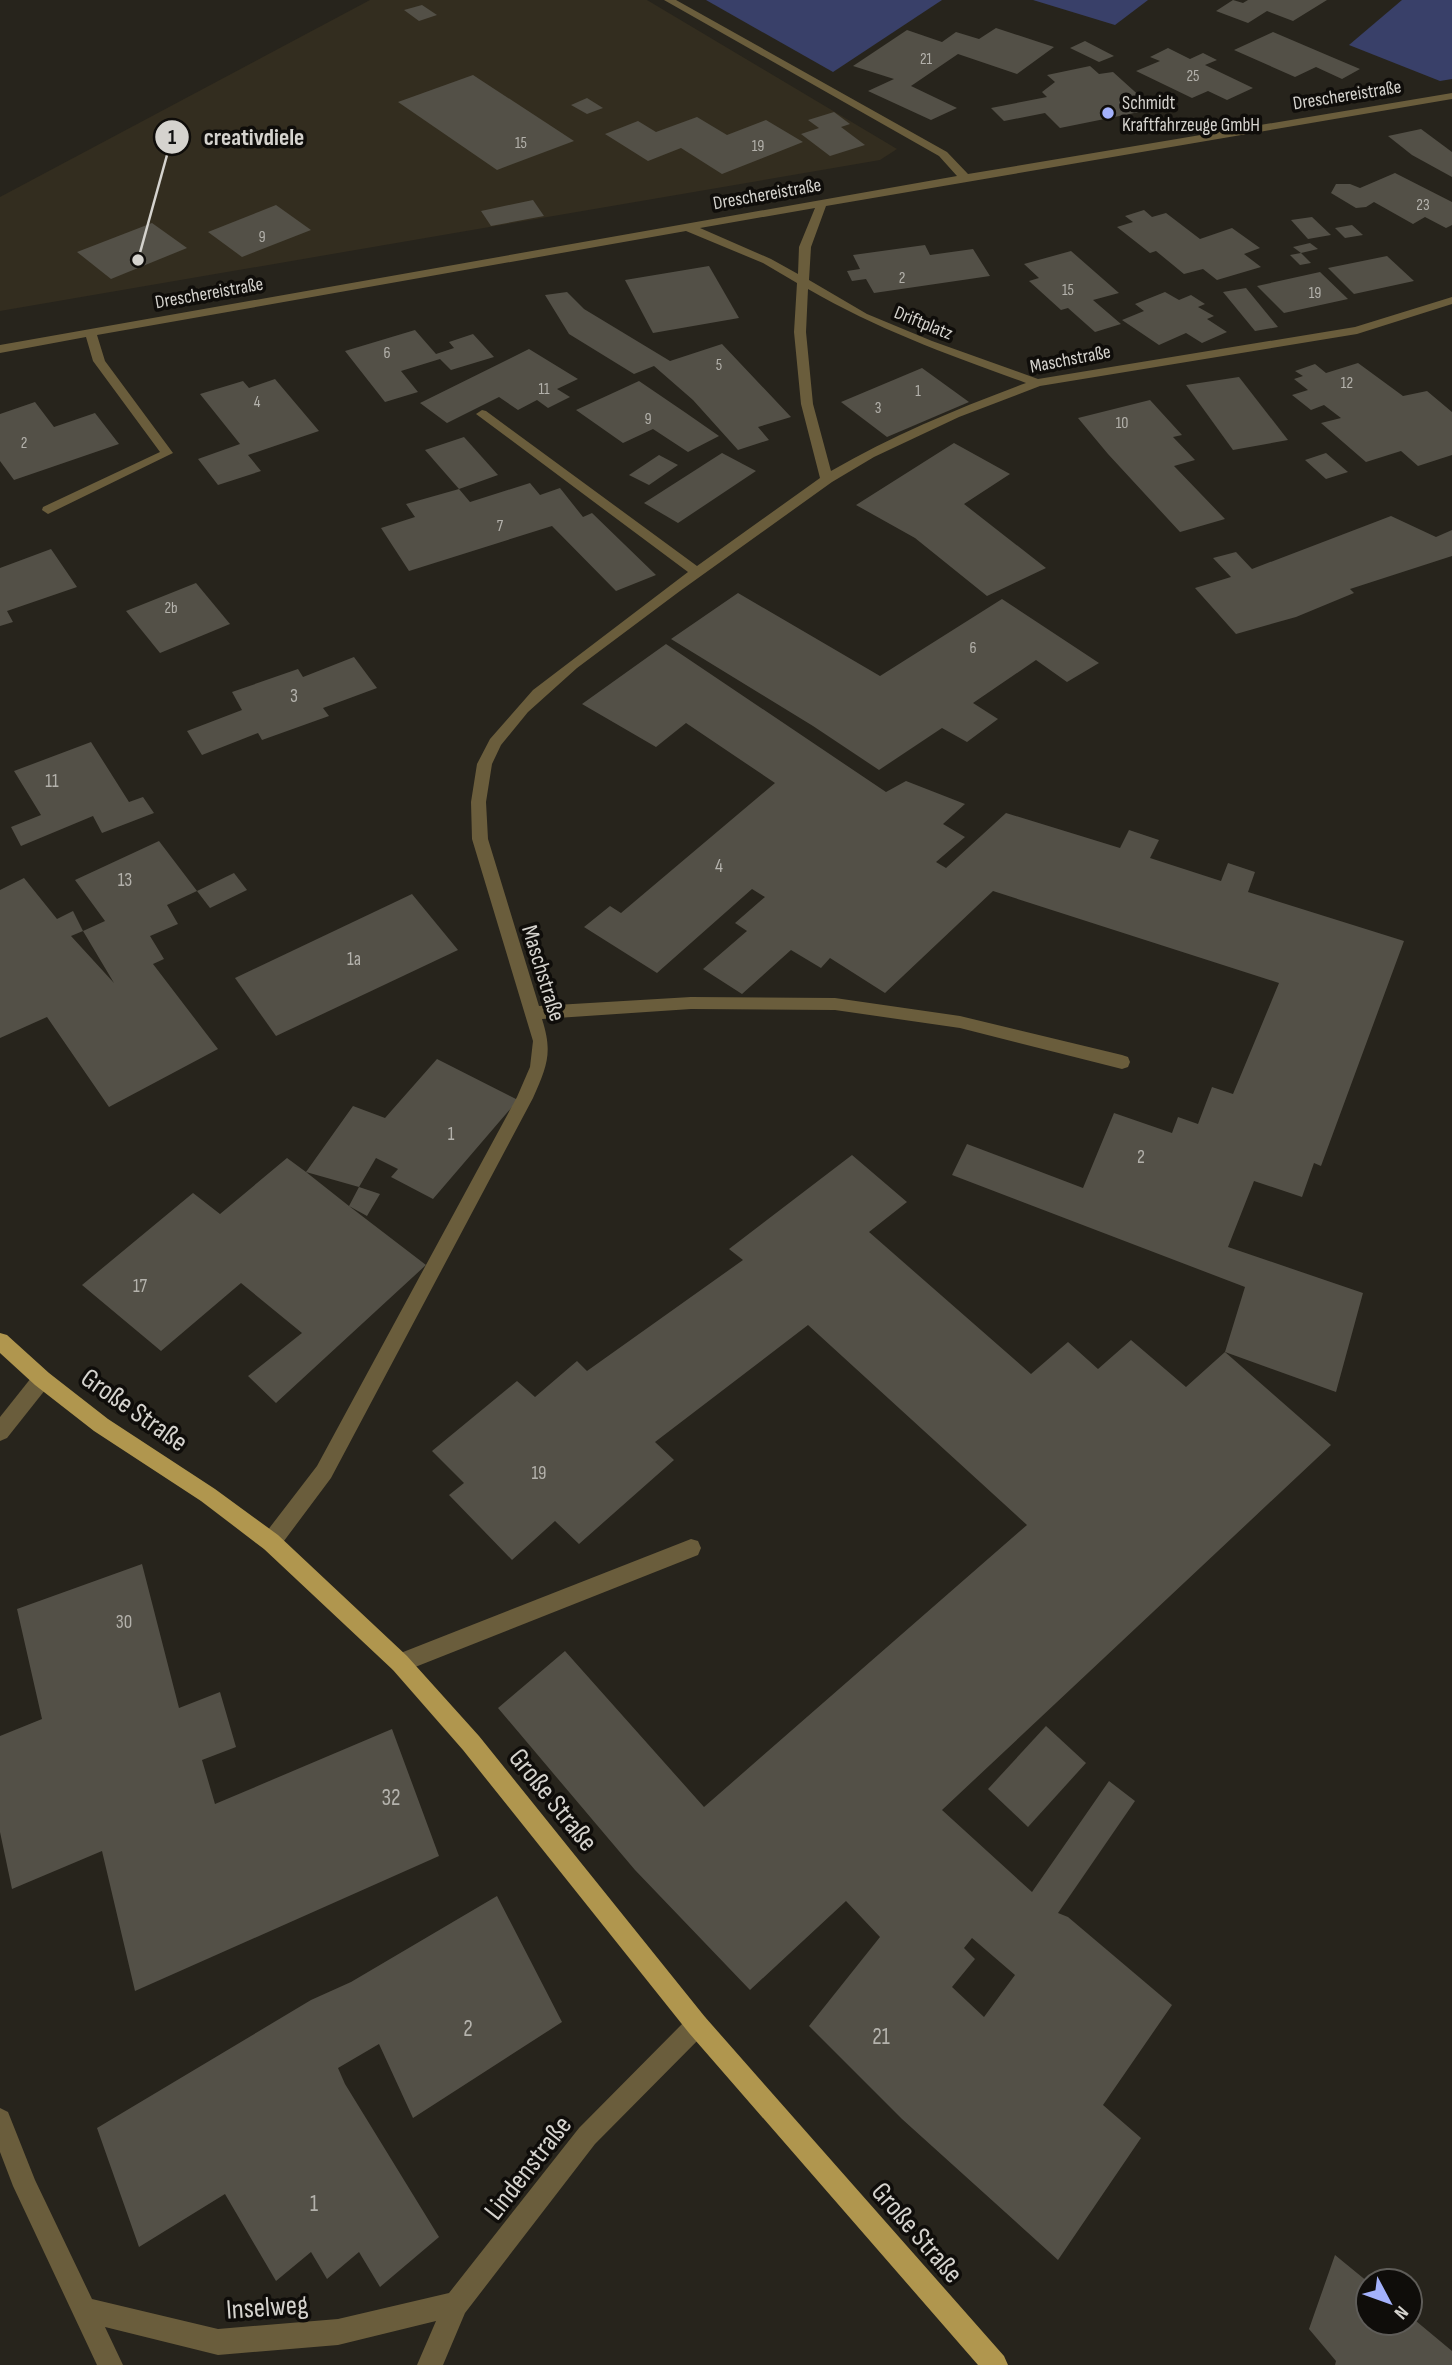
<svg xmlns="http://www.w3.org/2000/svg" width="1452" height="2365" font-family="'Sofia Sans Condensed',sans-serif">
  <style>
    .built { fill: #332d1f }
    .green { fill: #394069 }
    .building { fill: #535047; fill-rule: evenodd }
    .lines { fill: none; stroke-linecap: round; stroke-linejoin: round }
    .minor { fill: #6a5d3c; fill-rule: evenodd }
    .major { fill: #b0964e; fill-rule: evenodd }
    .poi-dot { fill: #a4b2fc; stroke: #0f0d0a; stroke-width: 2.5 }
    .labels { text-anchor: middle; stroke-width: 7; stroke-linejoin: round; paint-order: stroke }
    .far-number-label { font-size: 16px; fill: #b4b2ac }
    .far-street-label { font-size: 19px; fill: #d5d3ce; stroke: #0f0d0a }
    .far-poi-label { font-size: 19px; fill: #d5d3ce; stroke: #0f0d0a; text-anchor: start }
    .number-label { font-size: 19px; fill: #b4b2ac }
    .street-label { font-size: 23px; fill: #d5d3ce; stroke: #0f0d0a }
    .near-number-label { font-size: 23px; fill: #b4b2ac }
    .near-street-label { font-size: 28px; fill: #d5d3ce; stroke: #0f0d0a }
    .leader { fill: none; stroke: #d5d3ce; stroke-width: 2.5 }
    .callout-dot { fill: #d5d3ce; stroke: #0f0d0a; stroke-width: 2.5 }
    .mark-label { font-size: 21px; text-anchor: middle; font-weight: bold; fill: #111 }
    .callout-label { font-size: 24px; text-anchor: middle; font-weight: bold; fill: #d5d3ce; stroke: #0f0d0a; stroke-width: 7; stroke-linejoin: round; paint-order: stroke }
  </style>
  <rect width="100%" height="100%" fill="#27241c"/>
  <polygon class="built" points="370,0 647,0 897,149 880,160 0,311 0,197"/>
  <g class="green">
    <polygon points="706,0 942,0 833,72"/>
    <polygon points="1033,0 1148,0 1115,25"/>
    <polygon points="1402,0 1452,0 1452,79 1440,81 1349,45"/>
  </g>
  <g class="building">
    <polygon points="1233,0 1243,3 1248,0 1327,0 1293,21 1267,11 1248,23 1216,11"/>
    <polygon points="422,5 437,15 419,21 404,10"/>
    <polygon points="996,28 1054,47 1017,74 958,54 911,86 957,108 931,120 868,91 894,79 853,66 907,30 942,42 956,32 979,39"/>
    <polygon points="1273,32 1334,58 1360,69 1342,79 1316,67 1295,77 1234,50"/>
    <polygon points="1085,41 1114,56 1099,62 1070,48"/>
    <polygon points="1168,48 1190,59 1203,53 1217,60 1205,65 1253,88 1227,100 1208,91 1192,98 1136,71 1160,61 1150,57"/>
    <polygon points="1090,66 1099,74 1113,72 1154,109 1060,128 1045,113 1004,121 991,108 1047,97 1042,92 1055,82 1047,75"/>
    <polygon points="473,75 574,141 497,170 398,102"/>
    <polygon points="587,98 603,108 587,114 571,105"/>
    <polygon points="834,112 850,124 841,127 865,145 830,156 801,134 819,128 808,120"/>
    <polygon points="697,117 727,135 766,120 803,142 722,174 681,148 648,161 605,134 638,121 656,132"/>
    <polygon points="1421,129 1452,152 1452,177 1412,155 1388,136"/>
    <polygon points="1395,173 1452,202 1452,225 1446,228 1425,217 1413,224 1374,202 1366,207 1356,208 1331,193 1336,184 1350,184 1360,188"/>
    <polygon points="533,200 544,216 491,226 481,211"/>
    <polygon points="276,205 311,230 242,257 208,232"/>
    <polygon points="1144,210 1152,217 1166,213 1200,239 1232,228 1260,248 1244,254 1261,267 1217,280 1203,269 1184,274 1156,251 1150,253 1117,227 1133,222 1125,216"/>
    <polygon points="1312,217 1331,235 1308,239 1291,220"/>
    <polygon points="152,223 187,248 111,279 77,252"/>
    <polygon points="1352,225 1363,235 1345,238 1335,228"/>
    <polygon points="1310,243 1318,249 1301,253 1293,247"/>
    <polygon points="925,245 930,255 973,249 990,276 874,293 866,279 852,281 847,271 860,269 853,255"/>
    <polygon points="1071,251 1119,293 1093,300 1121,324 1095,332 1068,308 1061,310 1029,281 1039,278 1024,264"/>
    <polygon points="1301,253 1311,263 1300,265 1290,255"/>
    <polygon points="1387,256 1414,281 1354,294 1328,268"/>
    <polygon points="709,266 739,318 653,333 625,280"/>
    <polygon points="1320,272 1348,299 1284,313 1257,286"/>
    <polygon points="1246,288 1278,327 1255,331 1223,292"/>
    <polygon points="567,292 584,309 670,361 722,344 791,417 758,427 769,440 738,450 693,400 654,366 634,374 569,334 545,295"/>
    <polygon points="1165,292 1179,300 1191,295 1205,304 1198,307 1214,316 1207,319 1227,332 1202,343 1186,333 1159,345 1122,320 1144,311 1135,304"/>
    <polygon points="415,330 436,354 454,348 449,342 473,334 494,357 451,370 440,359 401,371 418,392 385,402 345,351"/>
    <polygon points="529,349 578,379 557,389 570,397 548,408 537,400 518,410 499,397 447,423 420,403"/>
    <polygon points="1358,363 1403,396 1427,391 1452,412 1452,455 1418,466 1401,451 1366,462 1321,423 1341,418 1324,405 1311,410 1292,395 1308,390 1294,379 1303,376 1295,371 1315,364 1326,373"/>
    <polygon points="922,368 969,402 887,437 841,402"/>
    <polygon points="1239,377 1288,440 1233,450 1186,385"/>
    <polygon points="275,379 319,431 248,455 261,471 218,485 198,459 240,444 200,394 243,381 249,388"/>
    <polygon points="639,381 686,413 719,436 688,452 653,429 623,443 576,410"/>
    <polygon points="1150,400 1182,435 1173,437 1195,460 1174,466 1225,519 1180,532 1108,454 1078,418"/>
    <polygon points="35,402 54,427 95,413 119,444 14,480 0,461 0,414"/>
    <polygon points="464,437 498,475 459,489 425,450"/>
    <polygon points="954,443 1010,474 964,504 1046,568 987,596 915,538 856,505"/>
    <polygon points="722,453 756,471 678,523 644,503"/>
    <polygon points="1326,453 1348,472 1326,479 1305,460"/>
    <polygon points="659,455 678,465 649,485 629,475"/>
    <polygon points="530,483 540,495 560,488 583,517 592,513 656,575 616,591 552,526 409,571 381,528 415,517 406,504 459,489 470,502"/>
    <polygon points="1391,516 1436,537 1452,530 1452,556 1350,589 1354,593 1296,617 1236,634 1195,588 1231,577 1213,558 1236,552 1252,569"/>
    <polygon points="51,549 77,587 7,611 13,622 0,626 0,568"/>
    <polygon points="196,583 230,624 160,653 126,611"/>
    <polygon points="738,593 880,676 1002,599 1099,663 1067,682 1036,660 973,703 998,719 967,742 942,728 879,770 813,726 671,639"/>
    <polygon points="666,644 886,792 906,781 965,804 943,824 965,837 936,862 946,868 1006,813 1120,848 1129,830 1159,840 1150,858 1221,881 1228,863 1255,872 1248,892 1404,941 1321,1166 1314,1163 1302,1197 1254,1181 1228,1247 1363,1293 1336,1392 1225,1352 1245,1287 952,1175 967,1144 1083,1188 1114,1113 1172,1133 1178,1117 1198,1124 1212,1087 1233,1094 1279,983 993,891 885,993 830,958 821,968 791,950 742,994 703,969 747,931 735,923 765,897 752,889 657,973 584,927 610,906 621,913 775,783 686,723 656,747 582,704"/>
    <polygon points="354,657 377,688 323,708 329,716 262,740 258,733 202,755 187,731 242,710 232,692 298,669 303,677"/>
    <polygon points="91,742 129,802 143,797 154,813 102,833 93,816 21,846 11,827 41,815 14,771"/>
    <polygon points="159,841 197,891 167,905 178,924 150,936 164,959 153,964 218,1049 109,1107 47,1017 0,1038 0,890 24,878 57,919 73,911 83,931 71,936 114,983 83,931 105,921 75,880"/>
    <polygon points="234,873 247,890 210,908 197,891"/>
    <polygon points="412,894 458,950 276,1036 235,978"/>
    <polygon points="437,1059 518,1100 433,1199 391,1177 398,1169 376,1158 359,1187 306,1172 349,1206 359,1187 380,1194 367,1216 349,1206 426,1265 276,1403 248,1376 302,1333 241,1283 161,1351 82,1285 193,1193 220,1214 287,1158 306,1172 353,1106 385,1118"/>
    <path d="M852,1155l55,47 -38,30 162,142 37,-32 30,27 33,-29 55,47 39,-35 106,93 -389,365 90,82 77,-111 26,20 -77,112 10,4 104,88 -69,100 38,33 -83,122 -156,-141 -93,-93 71,-89 -34,-36 -96,89 -115,-120 -137,-162 67,-57 139,156 323,-282 -219,-200 -153,117 19,18 -95,84 -24,-23 -43,39 -63,-65 15,-12 -32,-32 85,-70 18,16 42,-36 10,10 156,-111 -14,-11zM972,1938l43,37 -31,42 -32,-30 23,-28 -11,-11z"/>
    <polygon points="142,1564 179,1708 220,1692 236,1747 202,1760 215,1804 392,1729 439,1856 135,1991 102,1851 12,1889 0,1832 0,1736 42,1719 17,1609"/>
    <polygon points="1046,1726 1086,1763 1028,1827 988,1789"/>
    <polygon points="497,1896 562,2022 413,2118 379,2044 338,2068 345,2084 439,2237 380,2287 359,2252 327,2279 311,2252 276,2281 225,2194 139,2247 97,2128 311,2000 351,1982"/>
    <polygon points="1335,2255 1368,2282 1368,2323 1410,2323 1410,2316 1452,2351 1452,2365 1335,2365 1336,2361 1309,2329"/>
  </g>
  <g class="lines">
    <g class="minor">
      <path d="M664,0h12l271,152 21,22 484,-81v6l-626,107 -15,41 -2,33 58,34 65,27 106,38 317,-52 97,-30v7l-95,30 -317,52 -81,31 -85,40 -42,25 -152,109 -103,77 -49,44 -27,33 -9,19 -6,38 2,37 51,167 152,-9 144,1 125,18 162,39 6,2 2,5 -2,5 -6,2 -162,-41 -125,-18 -144,-1 -149,10c11,34 5,47 -9,79l-202,380 -53,71 -7,2 -7,-2 -3,-7 3,-7 53,-69 200,-369 13,-30 3,-26 -61,-202 -1,-37 6,-38 13,-25 43,-49 155,-118 -212,-158 6,-4 4,1 211,155 123,-88 -19,-74 -7,-72 3,-49 -34,-20 -77,-32 -589,104 8,26 68,92 -125,61 -6,-4 1,-3 117,-55 -67,-91 -7,-24 -86,16v-8l957,-169 -18,-20zM815,208l-16,39 -1,27 -27,-15 -71,-31zM808,289c71,41 141,66 218,94 -67,25 -133,52 -195,88l-18,-67 -7,-72z"/>
      <polygon points="42,1371 49,1373 51,1379 49,1385 7,1438 0,1441 0,1417 35,1373"/>
      <polygon points="691,1539 698,1541 701,1548 698,1555 400,1673 393,1670 390,1663 393,1656"/>
      <polygon points="697,2013 705,2017 709,2025 705,2033 595,2144 465,2313 443,2365 417,2365 436,2321 338,2345 218,2355 105,2327 123,2365 97,2365 13,2186 0,2152 0,2108 8,2112 35,2180 92,2299 218,2329 338,2319 449,2293 579,2128 689,2017"/>
    </g>
    <polygon class="major" points="0,1333 7,1335 49,1373 108,1419 215,1489 278,1535 407,1656 479,1736 705,2017 1004,2356 1008,2365 978,2365 689,2033 463,1750 393,1670 264,1549 201,1501 94,1431 35,1385 0,1353"/>
  </g>
  <circle class="poi-dot" cx="1108" cy="113" r="7"/>
  <g class="labels">
    <g class="far-number-label">
      <text x="926" y="64">21</text>
      <text x="1193" y="81">25</text>
      <text x="521" y="148">15</text>
      <text x="758" y="151">19</text>
      <text x="1423" y="210">23</text>
      <text x="262" y="242">9</text>
      <text x="902" y="283">2</text>
      <text x="1068" y="295">15</text>
      <text x="1315" y="298">19</text>
      <text x="387" y="358">6</text>
      <text x="719" y="370">5</text>
      <text x="1347" y="388">12</text>
      <text x="544" y="394">11</text>
      <text x="918" y="396">1</text>
      <text x="257" y="407">4</text>
      <text x="878" y="413">3</text>
      <text x="648" y="424">9</text>
      <text x="1122" y="428">10</text>
      <text x="24" y="448">2</text>
      <text x="500" y="531">7</text>
      <text x="171" y="613">2b</text>
      <text x="973" y="653">6</text>
    </g>
    <g class="far-street-label">
      <text transform="translate(1347 94) rotate(-9)" y="7">Dreschereistraße</text>
      <text transform="translate(767 193) rotate(-10)" y="7">Dreschereistraße</text>
      <text transform="translate(209 292) rotate(-10)" y="7">Dreschereistraße</text>
      <text transform="translate(924 322) rotate(22)" y="7">Driftplatz</text>
      <text transform="translate(1070 358) rotate(-11)" y="7">Maschstraße</text>
    </g>
    <g class="far-poi-label">
      <text x="1122" y="109">Schmidt<tspan x="1122" dy="22">Kraftfahrzeuge GmbH</tspan></text>
    </g>
    <g class="number-label">
      <text x="294" y="702">3</text>
      <text x="52" y="787">11</text>
      <text x="719" y="872">4</text>
      <text x="125" y="886">13</text>
      <text x="354" y="965">1a</text>
      <text x="451" y="1140">1</text>
      <text x="1141" y="1163">2</text>
      <text x="140" y="1292">17</text>
      <text x="539" y="1479">19</text>
      <text x="124" y="1628">30</text>
    </g>
    <g class="street-label">
      <text transform="translate(544 973) rotate(73)" y="8">Maschstraße</text>
    </g>
    <g class="near-number-label">
      <text x="391" y="1805">32</text>
      <text x="468" y="2036">2</text>
      <text x="881" y="2044">21</text>
      <text x="314" y="2211">1</text>
    </g>
    <g class="near-street-label">
      <text transform="translate(135 1409) rotate(35)" y="10">Große Straße</text>
      <text transform="translate(554 1799) rotate(51)" y="10">Große Straße</text>
      <text transform="translate(527 2167) rotate(-52)" y="10">Lindenstraße</text>
      <text transform="translate(918 2232) rotate(49)" y="10">Große Straße</text>
      <text transform="translate(267 2306) rotate(-4)" y="10">Inselweg</text>
    </g>
  </g>
  <path class="leader" d="M138 260L172 137"/>
  <g class="callout-dot">
    <circle cx="138" cy="260" r="7"/>
    <circle cx="172" cy="137" r="18"/>
  </g>
  <g class="mark-label">
    <text x="172" y="144">1</text>
  </g>
  <g class="callout-label">
    <text x="254" y="145">creativdiele</text>
  </g>
  <g transform="translate(1389 2302) rotate(131)"><circle r="33" fill="#0f0d0a" stroke="#5e5c58" stroke-width="2"/>
  <path d="M0-5L12 26L0 18L-12 26Z" fill="#a4b2fc"/>
  <text y="-10" font-size="19" font-weight="bold" text-anchor="middle" fill="#d5d3ce">N</text>
  </g>
</svg>
